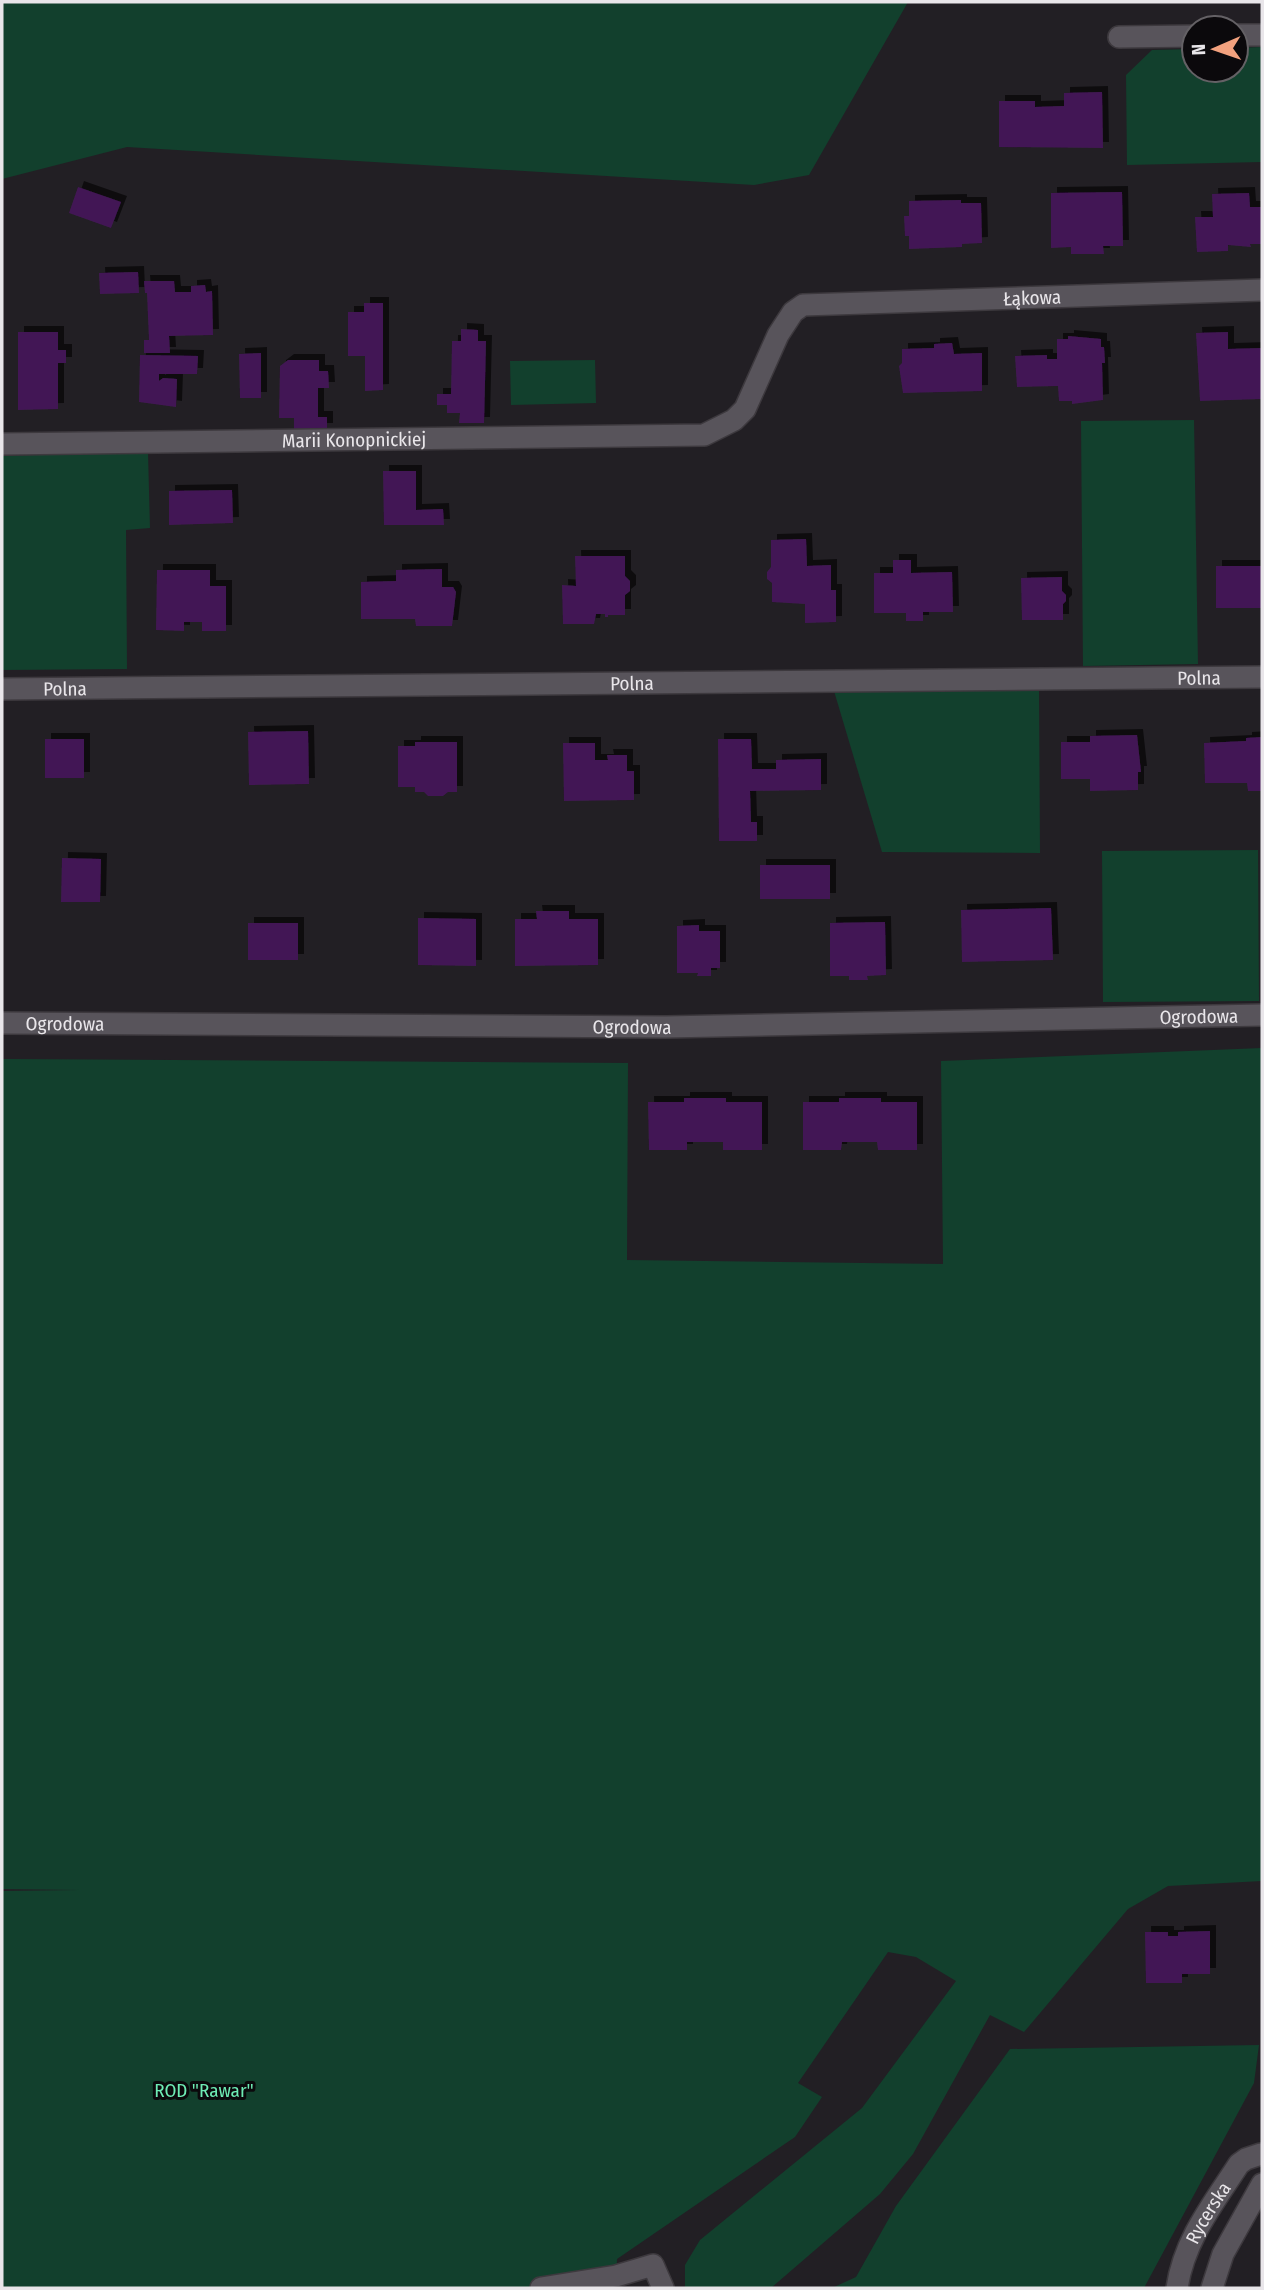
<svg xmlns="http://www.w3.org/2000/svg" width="1264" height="2290" font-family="'Fira Sans Condensed',sans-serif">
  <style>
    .green { fill: #12402d }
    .building { fill: #421954; filter: url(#shadow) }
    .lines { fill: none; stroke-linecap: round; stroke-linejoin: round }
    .minor-casing { stroke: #3d393e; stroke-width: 24 }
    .minor { stroke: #58545b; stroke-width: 21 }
    .labels { text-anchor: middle; stroke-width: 6; stroke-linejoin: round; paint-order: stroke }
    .street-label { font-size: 19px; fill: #e9e6ea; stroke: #0b090c }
    .park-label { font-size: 19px; fill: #6eecb5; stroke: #0b090c }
  </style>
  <defs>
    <filter id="shadow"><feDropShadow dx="6" dy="-6" stdDeviation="0" flood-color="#0009"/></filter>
  </defs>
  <rect width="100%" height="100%" fill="#221f24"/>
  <g class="green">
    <polygon points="2,2 908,2 809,175 754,185 127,147 2,179"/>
    <polygon points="1262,47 1262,162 1127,165 1126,75 1152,50 1194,49 1194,70 1236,70 1236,48"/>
    <polygon points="595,360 596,403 511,405 510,361"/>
    <polygon points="1194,420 1198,664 1083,666 1081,421"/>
    <polygon points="148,452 150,528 126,530 127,669 2,670 2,456"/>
    <polygon points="1039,689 1040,853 882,852 834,691"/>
    <polygon points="1258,850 1259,1001 1103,1002 1102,851"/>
    <polygon points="1262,1048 1262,1881 1168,1886 1128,1909 1024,2032 990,2015 913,2154 880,2194 771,2288 685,2288 685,2265 700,2240 862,2108 956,1981 916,1957 888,1952 798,2083 822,2097 795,2137 617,2259 616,2287 620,2288 2,2288 2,1891 79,1890 2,1889 2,1059 628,1063 627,1260 943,1264 941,1061"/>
    <polygon points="1259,2045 1254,2083 1144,2288 832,2288 856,2277 896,2206 1010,2049"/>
  </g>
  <g class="building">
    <polygon points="1102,92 1103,148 999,147 999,101 1035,101 1035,107 1064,106 1064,93"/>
    <polygon points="78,187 121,202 111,228 69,213"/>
    <polygon points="1122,192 1123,246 1103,246 1104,254 1071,254 1071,247 1051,248 1051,193"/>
    <polygon points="1249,193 1250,207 1262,207 1262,244 1250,244 1251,247 1228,245 1228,251 1197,252 1195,217 1213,217 1212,194"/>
    <polygon points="961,200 961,203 981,203 982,243 962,244 962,247 909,249 909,236 905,236 904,216 909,216 909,201"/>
    <polygon points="138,272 139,293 100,294 99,273"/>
    <polygon points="144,281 174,281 175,292 191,292 191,286 205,285 206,292 212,291 213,335 169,336 170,353 144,353 144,340 149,340 147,293 145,293"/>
    <polygon points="364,303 383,303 383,390 365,391 365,356 348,356 348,312 364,312"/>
    <polygon points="461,329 478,330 478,341 486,341 484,423 459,423 460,413 447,413 447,405 437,405 437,394 451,394 452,341 461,341"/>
    <polygon points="18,332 58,332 58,350 66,350 66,363 58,363 58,409 18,410"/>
    <polygon points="1228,332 1228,349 1262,348 1262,399 1200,401 1196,333"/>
    <polygon points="1068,336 1101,339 1101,347 1104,347 1105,363 1102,363 1103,400 1072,404 1072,401 1059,401 1058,386 1017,387 1015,356 1047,355 1047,359 1057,359 1057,339 1068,339"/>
    <polygon points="952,343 954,354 982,353 982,391 903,393 899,366 902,363 902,349 934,348 934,344"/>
    <polygon points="261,353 261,398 240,398 239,354"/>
    <polygon points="140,355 198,356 197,374 159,374 159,381 163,378 177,379 176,407 139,402"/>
    <polygon points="288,360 319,360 319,371 328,371 329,388 318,388 318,417 327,417 327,429 294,429 294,418 279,418 280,366"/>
    <polygon points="383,471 416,471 416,510 443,509 444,525 384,525"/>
    <polygon points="232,490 233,523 169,525 169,491"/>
    <polygon points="806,539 807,566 831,565 831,590 836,590 836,622 805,623 805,604 772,602 772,583 767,579 767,572 771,567 771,540"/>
    <polygon points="575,556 625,556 625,576 630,581 630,591 625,595 625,615 608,615 608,617 605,617 605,614 596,614 594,624 563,624 562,585 576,586"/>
    <polygon points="893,560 911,560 911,573 952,572 953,612 923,612 923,621 906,621 906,613 874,613 874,573 893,573"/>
    <rect x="1216" y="566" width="46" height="42"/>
    <polygon points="442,569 442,587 453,587 456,592 452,626 416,626 415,619 361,619 361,582 396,581 396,570"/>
    <polygon points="157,570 210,570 210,586 226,586 226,631 202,631 202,622 184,622 184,631 156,630"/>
    <polygon points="1062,577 1062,591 1066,595 1066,601 1063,604 1063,620 1022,620 1021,578"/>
    <polygon points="308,731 309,784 249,785 248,732"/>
    <polygon points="1137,735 1141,772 1138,772 1138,790 1090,791 1090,779 1061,779 1061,742 1090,742 1090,736"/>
    <polygon points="1262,737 1262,791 1248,791 1247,783 1205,783 1204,743 1246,741 1246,738"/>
    <rect x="45" y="739" width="39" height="39"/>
    <polygon points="718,739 751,739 752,769 776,769 776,760 821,759 821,790 750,791 751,822 757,822 757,841 719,841"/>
    <polygon points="415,742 457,742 457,792 448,792 443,796 428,796 424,792 415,792 415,787 398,787 398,746 415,746"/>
    <polygon points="563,743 595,743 595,760 608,760 607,755 627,755 627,771 634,771 634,800 564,801"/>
    <polygon points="62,858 101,859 100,902 61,902"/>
    <rect x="760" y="865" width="70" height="34"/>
    <polygon points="1051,908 1053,960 962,962 961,910"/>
    <polygon points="536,911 569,911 569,919 598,919 598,965 515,966 515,919 537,919"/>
    <polygon points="418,918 476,919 476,966 418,965"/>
    <polygon points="885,922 886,975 867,976 868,980 849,980 849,976 830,976 830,923"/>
    <rect x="248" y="923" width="50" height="37"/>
    <polygon points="699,925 699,931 720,931 720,968 711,968 711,976 697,976 698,973 677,973 677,926"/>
    <polygon points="684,1098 726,1098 726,1102 762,1102 762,1150 723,1150 723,1142 687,1142 687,1150 649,1150 648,1102 684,1102"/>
    <polygon points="839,1098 881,1098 881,1102 917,1102 917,1150 878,1150 877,1142 842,1142 841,1150 803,1150 803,1102 839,1102"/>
    <polygon points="1210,1931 1210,1974 1182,1974 1182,1983 1146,1983 1145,1932 1168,1932 1168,1936 1178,1936 1178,1932"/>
  </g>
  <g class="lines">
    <g class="minor-casing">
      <g id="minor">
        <polyline points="1236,35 1262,35"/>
        <polyline points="1119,37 1194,36"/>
        <path id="s1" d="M2,444l702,-9 30,-15 11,-11 33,-74 15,-23 10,-7 459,-15"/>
        <path id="s2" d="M2,689l1260,-12"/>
        <path id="s3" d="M2,1023l664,4 596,-12"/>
        <polyline points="541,2288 616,2276 653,2265 663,2288"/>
        <path id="s4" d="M1177,2288c7,-48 36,-84 62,-124l7,-5 15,-5"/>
        <polyline points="1212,2288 1223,2254 1262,2184"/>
      </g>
    </g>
    <use href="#minor" class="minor"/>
  </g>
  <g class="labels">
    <g class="street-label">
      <text dy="7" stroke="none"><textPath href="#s1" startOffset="1101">Łąkowa</textPath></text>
      <text dy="7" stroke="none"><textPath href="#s1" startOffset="352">Marii Konopnickiej</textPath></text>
      <text dy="7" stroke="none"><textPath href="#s2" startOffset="1197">Polna</textPath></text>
      <text dy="7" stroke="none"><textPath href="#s2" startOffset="630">Polna</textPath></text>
      <text dy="7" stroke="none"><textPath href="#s2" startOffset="63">Polna</textPath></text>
      <text dy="7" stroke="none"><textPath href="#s3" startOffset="1197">Ogrodowa</textPath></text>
      <text dy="7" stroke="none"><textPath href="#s3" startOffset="63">Ogrodowa</textPath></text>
      <text dy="7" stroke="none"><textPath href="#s3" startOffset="630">Ogrodowa</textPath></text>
      <text dy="7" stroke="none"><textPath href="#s4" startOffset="82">Rycerska</textPath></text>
    </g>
    <g class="park-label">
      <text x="204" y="2097">ROD "Rawar"</text>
    </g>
  </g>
  <rect width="1264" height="2290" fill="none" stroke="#e9e6ea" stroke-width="7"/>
  <g transform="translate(1215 49) rotate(268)"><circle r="33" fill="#0b090c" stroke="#646165" stroke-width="2"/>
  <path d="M0-5L12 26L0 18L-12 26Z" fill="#f2a17e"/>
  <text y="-10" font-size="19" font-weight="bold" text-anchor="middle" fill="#e9e6ea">N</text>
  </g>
</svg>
